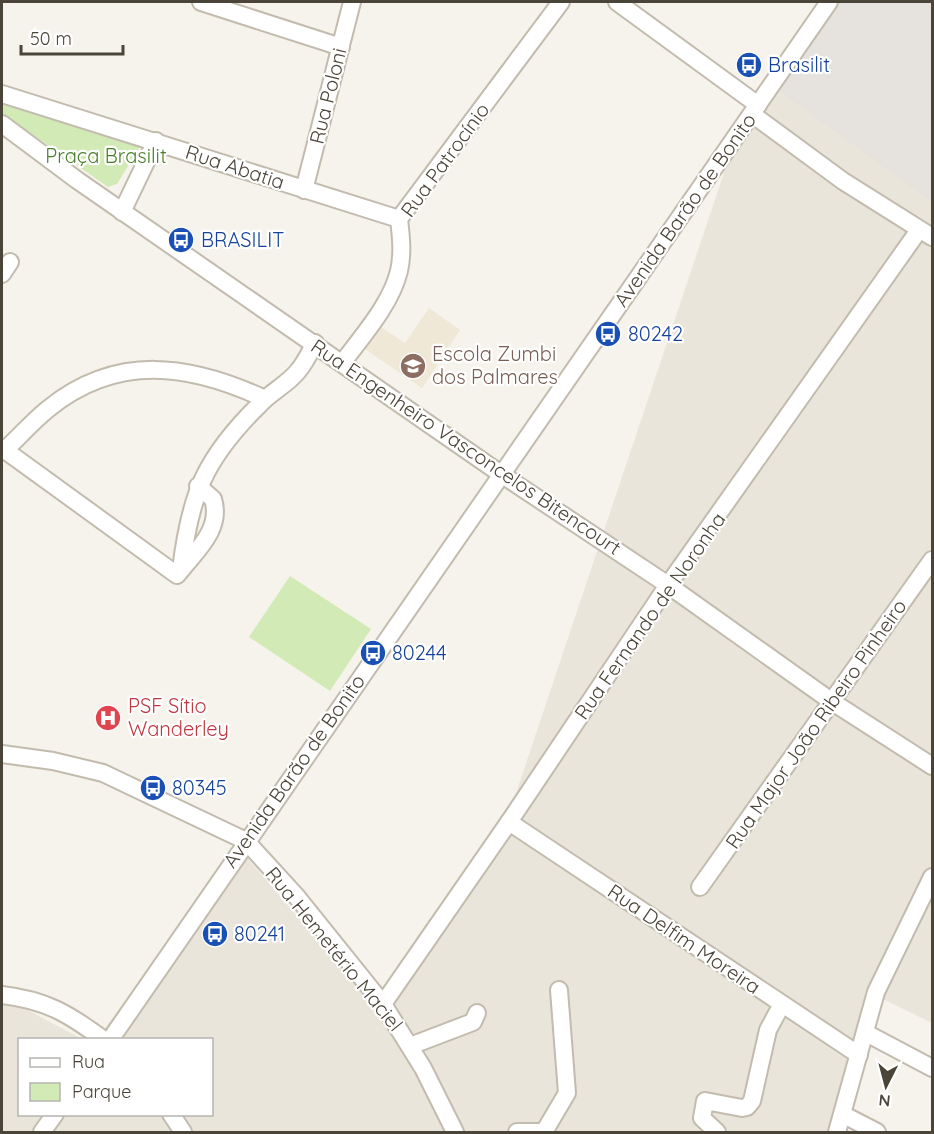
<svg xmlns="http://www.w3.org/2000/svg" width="934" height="1134" font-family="Quicksand,sans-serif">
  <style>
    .residential { fill: #eae5da }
    .industrial { fill: #e6e2dd }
    .education { fill: #efe8d6 }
    .green { fill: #d2eab5 }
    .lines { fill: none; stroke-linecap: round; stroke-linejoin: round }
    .minor-casing { stroke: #c2bbae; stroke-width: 20 }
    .minor { stroke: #fff; stroke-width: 16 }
    .labels { text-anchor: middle; stroke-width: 4.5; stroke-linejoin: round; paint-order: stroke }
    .transit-label { font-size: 20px; fill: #164399; stroke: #fff; text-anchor: start }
    .street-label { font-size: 20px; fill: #4b4439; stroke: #fff }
    .park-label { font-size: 20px; fill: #4a7f2a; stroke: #fff }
    .education-label { font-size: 20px; fill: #785e54; stroke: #fff; text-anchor: start }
    .health-label { font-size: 20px; fill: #be3a42; stroke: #fff; text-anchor: start }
  </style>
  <rect width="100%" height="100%" fill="#f6f3ec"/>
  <polygon class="residential" points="821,2 932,2 932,1023 875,995 833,1132 2,1132 2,1004 20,1006 82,1039 20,1040 20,1114 212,1114 212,1040 97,1039 238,847 374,1006 504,829 740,125"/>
  <polygon class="industrial" points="825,2 932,2 932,202 768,83"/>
  <polygon class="education" points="429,308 460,330 422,388 359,345 375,323 405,343"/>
  <g class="green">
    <polygon points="2,97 141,145 117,184 108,187 2,113"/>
    <polygon points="290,576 371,629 330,691 249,637"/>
  </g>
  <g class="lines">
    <g class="minor-casing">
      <g id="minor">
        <polyline points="201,2 341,47"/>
        <polyline points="617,2 758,105"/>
        <polyline points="2,94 399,219"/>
        <polyline points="752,114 843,181 932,237"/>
        <polyline points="2,124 77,180 501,474 668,585 831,701 932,766"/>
        <polyline points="304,190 352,2"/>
        <polyline points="122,212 156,141"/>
        <polyline points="2,274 10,262"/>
        <path d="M343,362c20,-27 48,-58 56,-91 4,-17 2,-35 0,-52l162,-217"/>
        <path d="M2,448l175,127 4,-5c9,-76 24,-112 79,-166 11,-12 28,-20 38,-33 7,-8 12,-19 17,-28"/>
        <path d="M5,450c14,-13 28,-29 43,-41 69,-56 142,-45 217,-10"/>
        <path d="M182,569c16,-20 40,-41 31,-70l-15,-13"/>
        <polyline points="2,754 53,761 103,773 246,841 297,897 383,1004 423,1068 455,1132"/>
        <polyline points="509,822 859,1055"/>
        <polyline points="700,887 932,560"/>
        <path d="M2,995c44,5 67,19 102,45"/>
        <polyline points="383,1004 509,822 668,585 919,230"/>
        <polyline points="866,1033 932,1068"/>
        <polyline points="110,1040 829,2"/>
        <polyline points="410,1046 473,1022 477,1013"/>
        <polyline points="171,1114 183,1132"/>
        <polyline points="844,1115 877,1132"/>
        <polyline points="42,1132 55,1114"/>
        <polyline points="517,1132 542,1132"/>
        <polyline points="544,1132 567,1093 559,990"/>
        <polyline points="717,1132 702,1118 705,1101 742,1108 747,1107 752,1101 768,1030 782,1004"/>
        <polyline points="837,1132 876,992 932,877"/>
      </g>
    </g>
    <use href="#minor" class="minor"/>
  </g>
  <defs>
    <g id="bus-disc" transform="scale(1.35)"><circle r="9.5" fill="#1a4fb4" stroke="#fff"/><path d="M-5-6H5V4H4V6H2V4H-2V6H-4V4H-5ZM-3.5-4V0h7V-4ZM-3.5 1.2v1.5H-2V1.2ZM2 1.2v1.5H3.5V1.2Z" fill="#fff"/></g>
    <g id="school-disc" transform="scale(1.35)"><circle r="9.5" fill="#8d6e63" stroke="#fff"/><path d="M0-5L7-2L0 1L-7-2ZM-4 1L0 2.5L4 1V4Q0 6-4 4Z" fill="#fff"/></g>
    <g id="hospital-disc" transform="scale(1.35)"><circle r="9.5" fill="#e0444e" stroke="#fff"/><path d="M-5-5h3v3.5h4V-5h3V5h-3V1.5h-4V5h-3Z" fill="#fff"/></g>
  </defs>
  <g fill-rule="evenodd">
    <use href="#bus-disc" x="749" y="65"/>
    <use href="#bus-disc" x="181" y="240"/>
    <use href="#bus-disc" x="608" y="334"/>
    <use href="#school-disc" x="413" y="366"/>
    <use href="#bus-disc" x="373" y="653"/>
    <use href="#hospital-disc" x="108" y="718"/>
    <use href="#bus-disc" x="153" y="788"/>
    <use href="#bus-disc" x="215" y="934"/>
  </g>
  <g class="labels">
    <g class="transit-label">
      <text x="768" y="72">Brasilit</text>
      <text x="201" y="247">BRASILIT</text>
      <text x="628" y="341">80242</text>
      <text x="392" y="660">80244</text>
      <text x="172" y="795">80345</text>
      <text x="234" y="941">80241</text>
    </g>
    <g class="street-label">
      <text transform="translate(328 96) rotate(-76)" y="7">Rua Poloni</text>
      <text transform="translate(445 160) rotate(-54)" y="7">Rua Patrocínio</text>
      <text transform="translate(235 167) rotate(18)" y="7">Rua Abatia</text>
      <text transform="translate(685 210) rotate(-55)" y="7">Avenida Barão de Bonito</text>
      <text transform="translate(466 447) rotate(34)" y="7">Rua Engenheiro Vasconcelos Bitencourt</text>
      <text transform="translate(650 616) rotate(-55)" y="7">Rua Fernando de Noronha</text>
      <text transform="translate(816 724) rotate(-55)" y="7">Rua Major João Ribeiro Pinheiro</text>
      <text transform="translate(294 771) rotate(-55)" y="7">Avenida Barão de Bonito</text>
      <text transform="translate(684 939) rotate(34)" y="7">Rua Delfim Moreira</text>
      <text transform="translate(334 949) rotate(51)" y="7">Rua Hemetério Maciel</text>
    </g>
    <g class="park-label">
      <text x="106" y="163">Praça Brasilit</text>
    </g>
    <g class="education-label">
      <text x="432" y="361">Escola Zumbi<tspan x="432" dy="23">dos Palmares</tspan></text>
    </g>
    <g class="health-label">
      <text x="128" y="713">PSF Sítio<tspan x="128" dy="23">Wanderley</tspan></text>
    </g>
  </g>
  <rect width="934" height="1134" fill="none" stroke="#4b4439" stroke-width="6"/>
  <rect x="18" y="1038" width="195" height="78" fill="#ffffff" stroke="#b7b4b0" stroke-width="1.5"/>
  <rect x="30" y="1058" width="30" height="9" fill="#ffffff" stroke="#b7b4b0" stroke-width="1.5"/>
  <text x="72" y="1068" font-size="18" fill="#4b4439">Rua</text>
  <rect x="30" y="1083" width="30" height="18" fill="#d2eab5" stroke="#b7b4b0" stroke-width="1.5"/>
  <text x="72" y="1098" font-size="18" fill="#4b4439">Parque</text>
  <g transform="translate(886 1086) rotate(186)" stroke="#ffffff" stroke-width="4.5" paint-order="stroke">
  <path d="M0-4.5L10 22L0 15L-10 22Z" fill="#4b4439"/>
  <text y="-9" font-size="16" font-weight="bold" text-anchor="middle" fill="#4b4439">N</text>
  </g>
  <path d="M21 45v9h102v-9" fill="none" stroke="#4b4439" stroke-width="3"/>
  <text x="30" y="45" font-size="18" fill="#4b4439" stroke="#ffffff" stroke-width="4.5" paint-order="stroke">50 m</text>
</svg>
